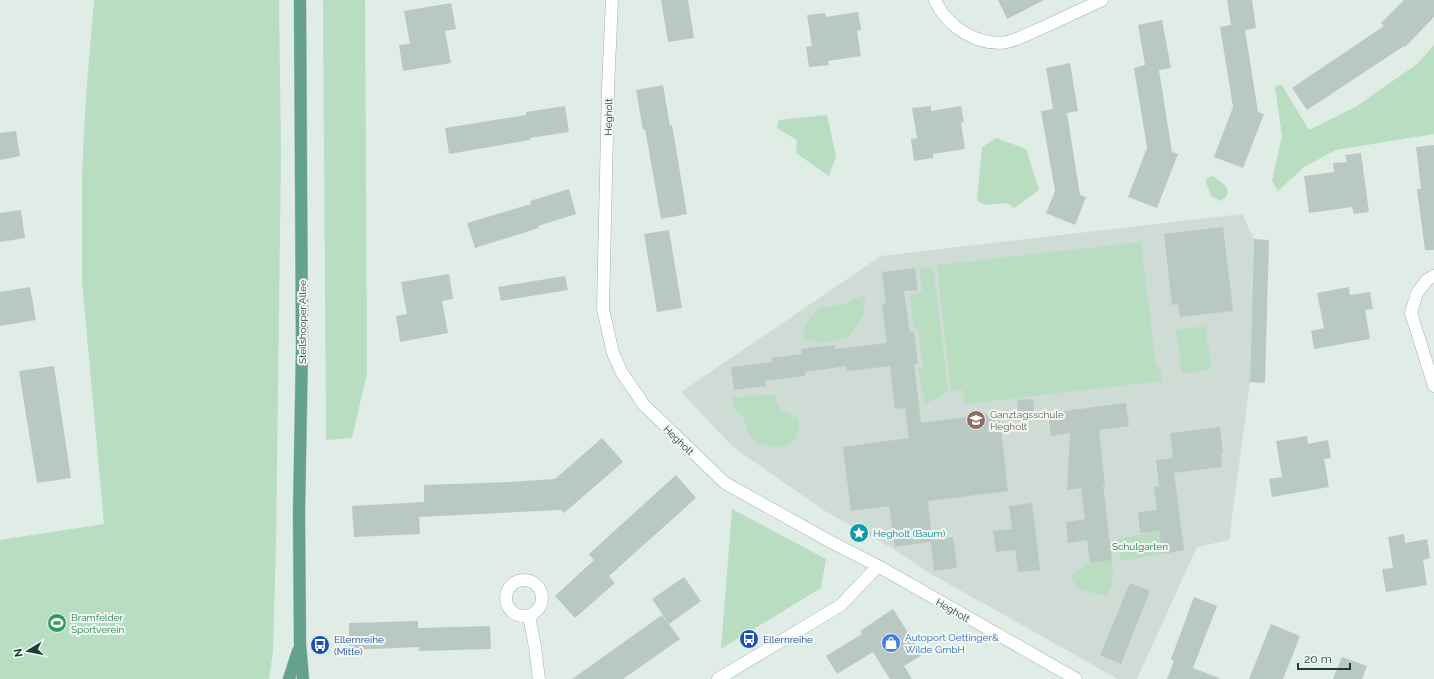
<svg xmlns="http://www.w3.org/2000/svg" width="1434" height="679" font-family="Raleway,sans-serif">
  <style>
    .built { fill: #cfdbd5 }
    .green { fill: #b9ddc0 }
    .building { fill: #b9c9c1 }
    .lines { fill: none; stroke-linecap: round; stroke-linejoin: round }
    .minor-casing { stroke: #a3b4ad; stroke-width: 13 }
    .major-casing { stroke: #c1c8c6; stroke-width: 13 }
    .minor { stroke: #fff; stroke-width: 12 }
    .major { stroke: #64a28d; stroke-width: 12 }
    .labels { text-anchor: middle; stroke-width: 4; stroke-linejoin: round; paint-order: stroke }
    .street-label { font-size: 10px; fill: #213c33; stroke: #f1f8f4 }
    .education-label { font-size: 10px; fill: #785e54; stroke: #f1f8f4; text-anchor: start }
    .culture-label { font-size: 10px; fill: #0d838f; stroke: #f1f8f4; text-anchor: start }
    .park-label { font-size: 10px; fill: #2a7441; stroke: #f1f8f4 }
    .leisure-label { font-size: 10px; fill: #27864d; stroke: #f1f8f4; text-anchor: start }
    .shop-label { font-size: 10px; fill: #366cbe; stroke: #f1f8f4; text-anchor: start }
    .transit-label { font-size: 10px; fill: #164399; stroke: #f1f8f4; text-anchor: start }
  </style>
  <rect width="100%" height="100%" fill="#e0ece6"/>
  <polygon class="built" points="1242,214 1254,239 1250,382 1229,540 1197,547 1137,679 1118,679 931,574 892,548 825,511 733,447 681,392 881,256"/>
  <g class="green">
    <polygon points="94,0 279,0 281,154 276,542 273,651 269,679 0,679 0,540 104,524 82,281 82,176 86,96"/>
    <polygon points="323,0 365,0 367,373 352,438 326,440"/>
    <polygon points="1434,45 1434,134 1336,150 1304,167 1278,191 1272,181 1282,136 1275,87 1281,84 1309,130 1357,106 1417,64"/>
    <polygon points="827,115 836,156 829,176 796,153 797,140 777,128 779,120"/>
    <polygon points="996,138 1026,149 1039,190 1014,208 1007,203 986,205 977,201 982,147"/>
    <path d="M1212,176c11,6 24,15 9,25l-10,-5 -5,-14 1,-4z"/>
    <polygon points="1141,242 1156,367 1160,367 1162,381 965,404 963,390 951,391 937,265"/>
    <polygon points="933,268 948,390 937,398 925,404 918,368 923,367 918,328 914,328 910,295 919,294 922,290 920,269"/>
    <path d="M864,295c3,13 -1,22 -9,33 -1,2 -3,5 -5,7 -6,4 -27,9 -34,7 -4,-1 -9,-3 -12,-5l-1,-5 6,-12 10,-12 24,-4z"/>
    <polygon points="1205,326 1212,369 1182,374 1176,330"/>
    <path d="M775,394c1,5 2,10 5,14 6,7 17,4 19,15 0,4 -1,7 -2,12 -5,16 -27,14 -39,7 -11,-6 -11,-17 -16,-26 -4,-8 -11,-6 -9,-18z"/>
    <polygon points="732,509 826,559 821,588 721,649"/>
    <polygon points="1159,531 1163,554 1121,561 1117,539"/>
    <path d="M1112,560c1,16 3,23 -7,36l-27,-7 -7,-11c12,-15 24,-16 41,-18z"/>
  </g>
  <g class="building">
    <polygon points="661,0 688,0 694,38 668,42"/>
    <polygon points="998,0 1044,0 1007,19"/>
    <polygon points="1227,0 1252,0 1256,28 1245,30 1258,112 1264,114 1243,168 1214,157 1233,107 1220,27 1231,25"/>
    <polygon points="1404,0 1434,0 1434,17 1405,47 1404,46 1307,110 1292,88 1384,26 1381,23"/>
    <polygon points="451,3 456,29 445,31 451,63 403,71 399,45 410,44 404,11"/>
    <polygon points="858,12 861,30 857,31 861,56 828,61 829,65 809,67 806,47 812,46 807,15 825,13 826,17"/>
    <polygon points="1162,20 1171,68 1159,70 1172,152 1178,154 1157,208 1128,197 1147,148 1134,68 1145,65 1138,25"/>
    <polygon points="1070,63 1078,111 1067,113 1080,195 1086,197 1075,225 1046,213 1055,191 1041,111 1053,109 1046,68"/>
    <polygon points="663,85 670,126 672,125 687,214 661,219 645,129 643,130 636,90"/>
    <polygon points="565,106 569,132 530,138 530,140 449,154 445,128 526,115 526,112"/>
    <polygon points="931,106 931,111 961,106 964,122 961,123 965,149 933,154 933,158 914,161 911,139 917,138 912,108"/>
    <polygon points="16,131 20,156 0,160 0,133"/>
    <polygon points="1434,145 1434,250 1425,250 1417,189 1421,189 1416,147"/>
    <polygon points="1361,153 1369,212 1354,214 1352,207 1309,213 1304,176 1334,172 1333,163 1347,162 1345,155"/>
    <polygon points="569,189 576,214 538,226 539,228 475,248 467,223 531,204 530,201"/>
    <polygon points="21,210 25,238 0,242 0,213"/>
    <polygon points="1223,227 1233,311 1180,317 1178,304 1172,305 1164,234"/>
    <polygon points="669,230 682,308 657,312 644,234"/>
    <polygon points="1254,239 1269,240 1265,383 1250,382"/>
    <polygon points="915,268 918,290 904,291 910,333 914,332 918,364 914,365 921,423 999,413 1008,491 928,501 932,540 953,537 957,568 934,571 931,542 895,547 889,506 851,511 843,447 909,438 905,408 895,409 890,366 847,371 846,366 805,372 805,376 765,381 766,386 734,390 731,367 772,362 771,358 802,354 801,349 834,345 835,349 887,343 882,304 886,303 882,272"/>
    <polygon points="449,274 453,299 442,301 448,333 400,342 396,316 407,314 401,282"/>
    <polygon points="565,276 568,290 501,301 498,287"/>
    <polygon points="30,287 36,320 0,326 0,292"/>
    <polygon points="1349,287 1350,295 1370,292 1373,309 1365,310 1370,339 1314,349 1311,331 1324,328 1317,293"/>
    <polygon points="54,366 71,478 37,483 19,371"/>
    <polygon points="1033,399 1034,414 1019,416 1017,400"/>
    <polygon points="1126,403 1129,426 1099,430 1105,485 1103,485 1112,560 1090,563 1087,540 1068,543 1066,522 1085,519 1081,488 1067,490 1070,433 1051,436 1048,413"/>
    <polygon points="1220,427 1223,453 1221,454 1222,467 1174,473 1184,550 1163,554 1159,531 1140,533 1138,512 1157,510 1154,487 1159,486 1156,460 1173,458 1170,433"/>
    <polygon points="1307,436 1308,444 1328,440 1331,458 1324,459 1329,487 1272,497 1269,479 1282,477 1276,441"/>
    <polygon points="602,438 623,462 564,513 561,510 419,517 420,534 354,537 352,506 424,502 424,485 509,482 555,479"/>
    <polygon points="676,475 696,498 609,576 615,583 575,618 555,596 594,560 589,554"/>
    <polygon points="1032,503 1040,570 1018,572 1015,550 996,552 993,531 1012,529 1009,506"/>
    <polygon points="1404,534 1405,543 1427,539 1430,558 1423,560 1427,585 1386,592 1382,569 1393,568 1388,537"/>
    <polygon points="684,577 701,601 669,624 652,599"/>
    <polygon points="1130,583 1150,591 1121,664 1100,655"/>
    <polygon points="1194,597 1217,606 1193,668 1219,678 1219,679 1167,679 1174,661 1171,659"/>
    <polygon points="893,609 922,655 904,666 912,679 890,679 873,652 837,674 826,656 862,634 860,631"/>
    <polygon points="662,615 680,639 623,679 572,679"/>
    <polygon points="418,621 418,628 490,626 491,649 419,651 419,647 349,650 349,623"/>
    <polygon points="1271,624 1300,636 1291,659 1283,679 1249,679"/>
    <polygon points="1342,657 1367,666 1362,679 1333,679"/>
  </g>
  <g class="lines">
    <g class="minor-casing">
      <g id="minor">
        <polyline points="612,0 608,88 603,309 613,353 622,373 644,405 725,483 831,542 878,566 1076,679"/>
        <path d="M935,0c11,26 43,47 72,42 13,-3 25,-10 37,-15 19,-9 39,-18 58,-27"/>
        <polyline points="1434,276 1427,280 1417,293 1411,313 1434,386"/>
        <circle cx="524" cy="598" r="18"/>
        <polyline points="529,616 535,647 539,679"/>
        <polyline points="718,679 841,605 878,566"/>
      </g>
    </g>
    <g class="major-casing">
      <g id="major">
        <polyline points="300,0 302,348 299,513 300,644 303,679"/>
        <polyline points="289,679 298,651"/>
      </g>
    </g>
    <use href="#minor" class="minor"/>
    <use href="#major" class="major"/>
  </g>
  <defs>
    <g id="school-disc" transform="scale(1)"><circle r="9.5" fill="#8d6e63" stroke="#f1f8f4"/><path d="M0-5L7-2L0 1L-7-2ZM-4 1L0 2.5L4 1V4Q0 6-4 4Z" fill="#fff"/></g>
    <g id="sight-disc" transform="scale(1)"><circle r="9.5" fill="#0f9aa8" stroke="#f1f8f4"/><path d="M0-6L1.8-2.2L6-1.7L2.9 1.2L3.7 5.4L0 3.3L-3.7 5.4L-2.9 1.2L-6-1.7L-1.8-2.2Z" fill="#fff"/></g>
    <g id="stadium-disc" transform="scale(1)"><circle r="9.5" fill="#2e9e5b" stroke="#f1f8f4"/><path d="M0-5a6.5 5 0 1 0 0 10a6.5 5 0 1 0 0-10ZM-3.5-1.8h7v3.6h-7Z" fill="#fff"/></g>
    <g id="bus-disc" transform="scale(1)"><circle r="9.5" fill="#1a4fb4" stroke="#f1f8f4"/><path d="M-5-6H5V4H4V6H2V4H-2V6H-4V4H-5ZM-3.5-4V0h7V-4ZM-3.5 1.2v1.5H-2V1.2ZM2 1.2v1.5H3.5V1.2Z" fill="#fff"/></g>
    <g id="shop-disc" transform="scale(1)"><circle r="9.5" fill="#3f7fe0" stroke="#f1f8f4"/><path d="M-5-2.5h2.3a2.7 3.5 0 0 1 5.4 0H5L5.5 6h-11ZM-1.5-2.5h3a1.5 2.3 0 0 0-3 0Z" fill="#fff"/></g>
  </defs>
  <g fill-rule="evenodd">
    <use href="#school-disc" x="976" y="420"/>
    <use href="#sight-disc" x="859" y="533"/>
    <use href="#stadium-disc" x="57" y="623"/>
    <use href="#bus-disc" x="749" y="639"/>
    <use href="#shop-disc" x="891" y="643"/>
    <use href="#bus-disc" x="320" y="645"/>
  </g>
  <g class="labels">
    <g class="street-label">
      <text transform="translate(608 117) rotate(-89)" y="4">Hegholt</text>
      <text transform="translate(302 322) rotate(-90)" y="4">Steilshooper Allee</text>
      <text transform="translate(679 440) rotate(44)" y="4">Hegholt</text>
      <text transform="translate(953 610) rotate(30)" y="4">Hegholt</text>
    </g>
    <g class="education-label">
      <text x="990" y="418">Ganztagsschule<tspan x="990" dy="12">Hegholt</tspan></text>
    </g>
    <g class="culture-label">
      <text x="873" y="537">Hegholt (Baum)</text>
    </g>
    <g class="park-label">
      <text x="1140" y="550">Schulgarten</text>
    </g>
    <g class="leisure-label">
      <text x="71" y="621">Bramfelder<tspan x="71" dy="12">Sportverein</tspan></text>
    </g>
    <g class="shop-label">
      <text x="905" y="641">Autoport Oettinger&amp;<tspan x="905" dy="12">Wilde GmbH</tspan></text>
    </g>
    <g class="transit-label">
      <text x="334" y="643">Ellernreihe<tspan x="334" dy="12">(Mitte)</tspan></text>
      <text x="763" y="643">Ellernreihe</text>
    </g>
  </g>
  <g transform="translate(28 651) rotate(260)" stroke="#f1f8f4" stroke-width="3" paint-order="stroke">
  <path d="M0-3L7 15L0 10L-7 15Z" fill="#213c33"/>
  <text y="-6" font-size="11" font-weight="bold" text-anchor="middle" fill="#213c33">N</text>
  </g>
  <path d="M1298 663v6h52v-6" fill="none" stroke="#213c33" stroke-width="2"/>
  <text x="1304" y="663" font-size="12" fill="#213c33" stroke="#f1f8f4" stroke-width="3" paint-order="stroke">20 m</text>
</svg>
